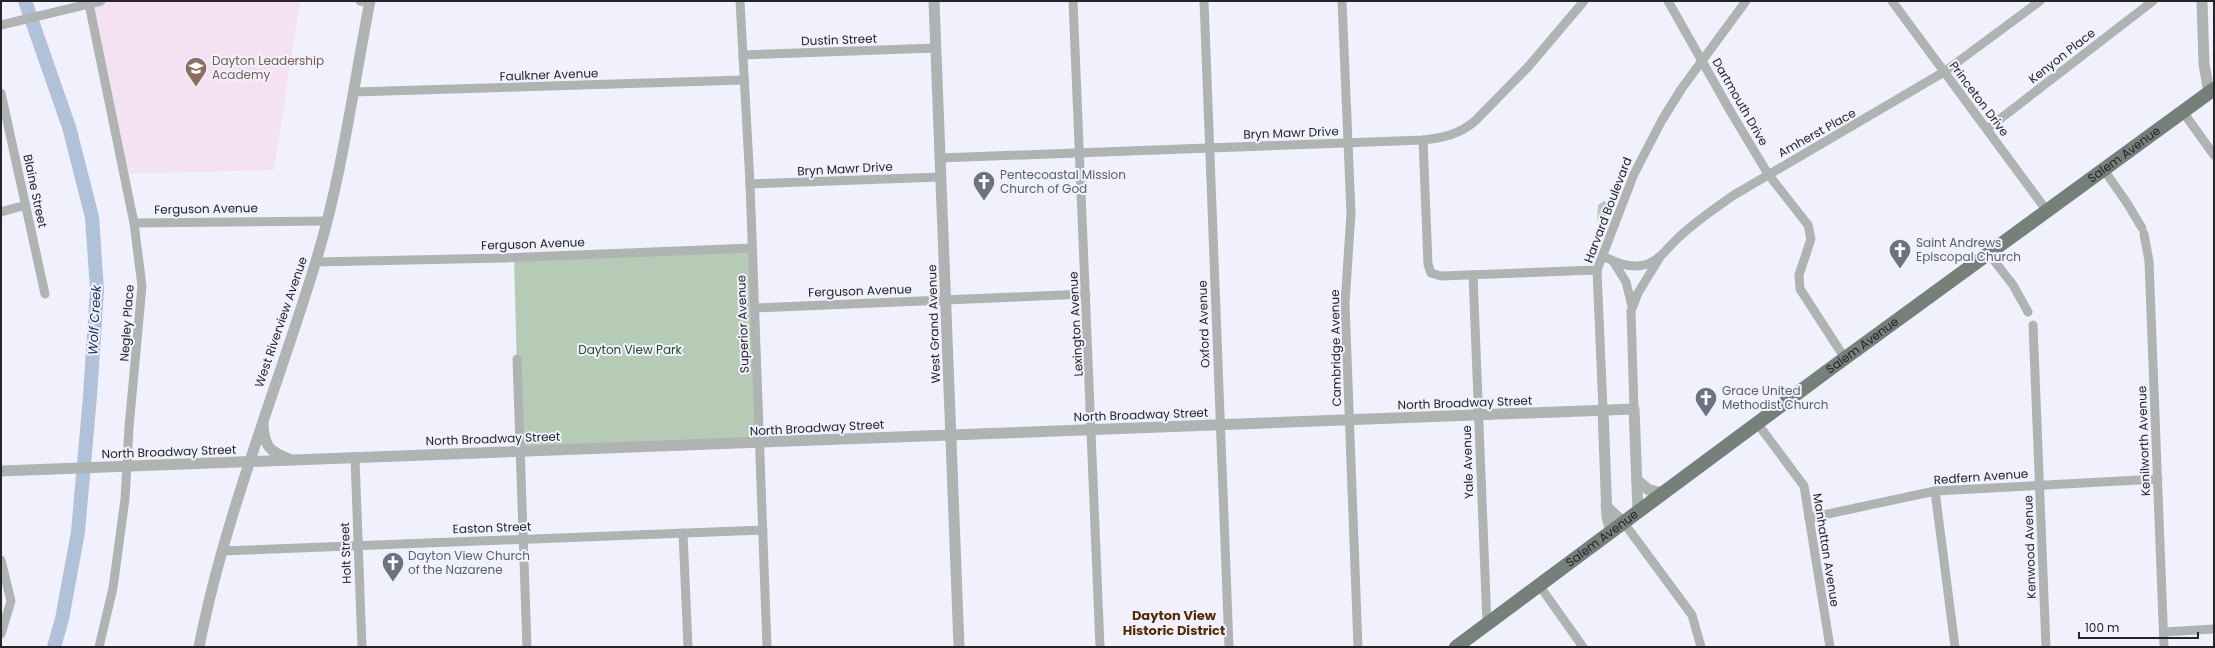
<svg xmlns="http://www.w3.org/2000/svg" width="2215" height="648" font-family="Poppins,sans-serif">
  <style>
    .education { fill: #f4e2f3 }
    .green { fill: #b5cbb5 }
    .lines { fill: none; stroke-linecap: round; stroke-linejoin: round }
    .river { stroke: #afc2da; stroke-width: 14 }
    .minor { stroke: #afb4b2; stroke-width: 9 }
    .tertiary { stroke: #afb4b2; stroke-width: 11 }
    .primary { stroke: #76807b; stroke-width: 14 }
    .labels { text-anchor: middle; stroke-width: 4; stroke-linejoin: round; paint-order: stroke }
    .street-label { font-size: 12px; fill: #242429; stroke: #f1f1fd }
    .education-label { font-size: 12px; fill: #785e54; stroke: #f1f1fd; text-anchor: start }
    .worship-label { font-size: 12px; fill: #5b616d; stroke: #f1f1fd; text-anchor: start }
    .park-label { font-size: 12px; fill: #264928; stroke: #f1f1fd }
    .water-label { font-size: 13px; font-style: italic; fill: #163355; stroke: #f1f1fd }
    .neighbourhood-label { font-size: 13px; font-weight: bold; fill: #562b03; stroke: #f1f1fd }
  </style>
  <rect width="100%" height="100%" fill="#f1f1fd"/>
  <polygon class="education" points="101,1 300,1 274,170 124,174 89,4"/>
  <g class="green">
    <polygon points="1604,201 1611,204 1604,221 1597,219 1598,205"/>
    <polygon points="752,248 758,444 519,450 514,256"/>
  </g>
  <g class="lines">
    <polyline class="river" points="25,1 69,127 92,217 97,290 90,396 78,532 62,619 54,647"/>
    <g class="minor">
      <polyline points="360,1 369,2"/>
      <polyline points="740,1 750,184 767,647"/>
      <polyline points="1073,1 1100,647"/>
      <polyline points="1204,1 1229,647"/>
      <polyline points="1342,1 1351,213 1345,304 1358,647"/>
      <polyline points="1668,1 1732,114 1768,174 1808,225 1811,239 1799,275 1800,289 1846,360"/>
      <polyline points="1892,1 2047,211"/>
      <polyline points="89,4 134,223 142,286 129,427 125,499 113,588 99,647"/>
      <polyline points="1,25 101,1"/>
      <polyline points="743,55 936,48"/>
      <polyline points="354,92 744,80"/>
      <polyline points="1,93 45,294"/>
      <polyline points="2183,112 2214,155"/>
      <polyline points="1987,129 2153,1"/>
      <polyline points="1423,140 1428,264 1431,273 1441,276 1597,270"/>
      <path d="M940,158l483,-18c20,-2 37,-6 52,-19l53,-54 56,-66"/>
      <polyline points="2104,170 2127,203 2142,228"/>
      <polyline points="750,184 941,177"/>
      <polyline points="1,212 26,205"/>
      <polyline points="134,223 327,221"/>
      <polyline points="2144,234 2149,261 2164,647"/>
      <polyline points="1989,254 2013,285 2028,312"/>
      <path d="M1603,256c13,7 32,14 47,7 12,-5 19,-17 28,-25 17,-16 37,-30 56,-43l210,-123 96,-71"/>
      <polyline points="1613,261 1626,282 1632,306"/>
      <polyline points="316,262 503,258 752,248"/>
      <polyline points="1473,275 1487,624"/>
      <polyline points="755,308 1086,294"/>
      <polyline points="2033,325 2046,647"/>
      <polyline points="517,359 527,647"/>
      <polyline points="1634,409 1631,311 1638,293 1660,257"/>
      <polyline points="1603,410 1597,270 1634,174 1662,120 1682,88 1746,1"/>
      <polyline points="1757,423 1804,486 1830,647"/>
      <polyline points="355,458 362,647"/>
      <polyline points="1935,491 1955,647"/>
      <polyline points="1809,518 1935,491 2158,479"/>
      <polyline points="1624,523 1692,615 1701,647"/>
      <polyline points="683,533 688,647"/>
      <polyline points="222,551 763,530"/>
      <polyline points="1,560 11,601 1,634"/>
      <polyline points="1539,585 1583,647"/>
      <polyline points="2164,632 2214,629"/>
    </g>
    <g class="tertiary">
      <polyline points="934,1 959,647"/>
      <polyline points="2202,1 2204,64 2209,93"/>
      <polyline points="1603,410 1607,517 1611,532"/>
      <path d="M263,424c1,22 6,27 26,35"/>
      <polyline points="1,471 1634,409 1638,512"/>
      <polyline points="1637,480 1649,490 1663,493"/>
      <polyline points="1606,506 1624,523"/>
      <path d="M199,647c26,-133 78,-257 117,-386 26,-85 37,-173 54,-260"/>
    </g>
    <path class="primary" id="s1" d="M1456,647l370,-275 388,-283"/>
  </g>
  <defs>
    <g id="school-pin" transform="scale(1.15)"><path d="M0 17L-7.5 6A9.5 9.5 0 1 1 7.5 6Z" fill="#8d6e63" stroke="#f1f1fd"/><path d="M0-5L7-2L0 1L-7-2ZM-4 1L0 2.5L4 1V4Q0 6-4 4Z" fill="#fff"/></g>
    <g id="church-pin" transform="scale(1.15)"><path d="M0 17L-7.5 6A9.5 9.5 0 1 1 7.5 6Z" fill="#6b7280" stroke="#f1f1fd"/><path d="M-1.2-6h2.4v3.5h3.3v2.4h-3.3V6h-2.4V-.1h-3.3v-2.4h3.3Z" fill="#fff"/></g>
  </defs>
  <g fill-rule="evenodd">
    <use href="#school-pin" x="196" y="68"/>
    <use href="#church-pin" x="984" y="182"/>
    <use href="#church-pin" x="1900" y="250"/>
    <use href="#church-pin" x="1706" y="398"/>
    <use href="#church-pin" x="393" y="563"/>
  </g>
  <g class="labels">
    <g class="street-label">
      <text transform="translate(839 40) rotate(-2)" y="4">Dustin Street</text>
      <text transform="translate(2062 56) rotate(-38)" y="4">Kenyon Place</text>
      <text transform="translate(549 75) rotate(-2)" y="4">Faulkner Avenue</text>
      <text transform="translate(1979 99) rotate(53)" y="4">Princeton Drive</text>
      <text transform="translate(1740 102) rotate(60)" y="4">Dartmouth Drive</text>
      <text transform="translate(1291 133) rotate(-2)" y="4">Bryn Mawr Drive</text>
      <text transform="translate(1817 133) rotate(-29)" y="4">Amherst Place</text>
      <text dy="4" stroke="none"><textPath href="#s1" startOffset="830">Salem Avenue</textPath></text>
      <text transform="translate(845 169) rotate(-3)" y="4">Bryn Mawr Drive</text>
      <text transform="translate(35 191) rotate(78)" y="4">Blaine Street</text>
      <text transform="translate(206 209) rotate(-1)" y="4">Ferguson Avenue</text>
      <text transform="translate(1608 210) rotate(-69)" y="4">Harvard Boulevard</text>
      <text transform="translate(533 244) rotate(-2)" y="4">Ferguson Avenue</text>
      <text transform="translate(860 291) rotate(-2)" y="4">Ferguson Avenue</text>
      <text transform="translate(281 322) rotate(-71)" y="4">West Riverview Avenue</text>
      <text transform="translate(127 323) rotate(-86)" y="4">Negley Place</text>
      <text transform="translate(743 324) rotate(-92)" y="4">Superior Avenue</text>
      <text transform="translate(934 324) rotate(-92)" y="4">West Grand Avenue</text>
      <text transform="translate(1076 324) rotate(-93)" y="4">Lexington Avenue</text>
      <text transform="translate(1204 324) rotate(-92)" y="4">Oxford Avenue</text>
      <text dy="4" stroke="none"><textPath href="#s1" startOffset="506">Salem Avenue</textPath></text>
      <text transform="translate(1336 348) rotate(-91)" y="4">Cambridge Avenue</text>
      <text transform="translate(1465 403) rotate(-2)" y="4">North Broadway Street</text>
      <text transform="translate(1141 415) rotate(-2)" y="4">North Broadway Street</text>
      <text transform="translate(817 428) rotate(-3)" y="4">North Broadway Street</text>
      <text transform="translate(493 439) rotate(-2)" y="4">North Broadway Street</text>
      <text transform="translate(2144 441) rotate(-92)" y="4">Kenilworth Avenue</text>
      <text transform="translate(169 452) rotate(-2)" y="4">North Broadway Street</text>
      <text transform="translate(1468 462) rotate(-92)" y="4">Yale Avenue</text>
      <text transform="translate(1981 477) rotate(-4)" y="4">Redfern Avenue</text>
      <text transform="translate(492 528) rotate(-2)" y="4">Easton Street</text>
      <text dy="4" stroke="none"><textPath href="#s1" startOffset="182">Salem Avenue</textPath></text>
      <text transform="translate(2030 547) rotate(-92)" y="4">Kenwood Avenue</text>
      <text transform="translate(1826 550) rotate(81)" y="4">Manhattan Avenue</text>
      <text transform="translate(346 553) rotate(-92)" y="4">Holt Street</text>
    </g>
    <g class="education-label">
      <text x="212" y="65">Dayton Leadership<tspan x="212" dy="14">Academy</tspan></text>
    </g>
    <g class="worship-label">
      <text x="1000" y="179">Pentecoastal Mission<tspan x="1000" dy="14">Church of God</tspan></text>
      <text x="1916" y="247">Saint Andrews<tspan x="1916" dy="14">Episcopal Church</tspan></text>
      <text x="1722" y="395">Grace United<tspan x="1722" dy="14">Methodist Church</tspan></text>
      <text x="408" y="560">Dayton View Church<tspan x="408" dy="14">of the Nazarene</tspan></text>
    </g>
    <g class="park-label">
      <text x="630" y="354">Dayton View Park</text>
    </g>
    <g class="water-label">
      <text transform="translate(94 320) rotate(-87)" y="5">Wolf Creek</text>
    </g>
    <g class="neighbourhood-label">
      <text x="1174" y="620">Dayton View<tspan x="1174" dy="15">Historic District</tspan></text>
    </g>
  </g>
  <rect width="2215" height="648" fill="none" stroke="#242429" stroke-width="4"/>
  <path d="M2079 632v6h119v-6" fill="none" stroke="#242429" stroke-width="2"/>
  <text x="2085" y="632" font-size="12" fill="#242429" stroke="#f1f1fd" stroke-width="3" paint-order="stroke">100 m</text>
</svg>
